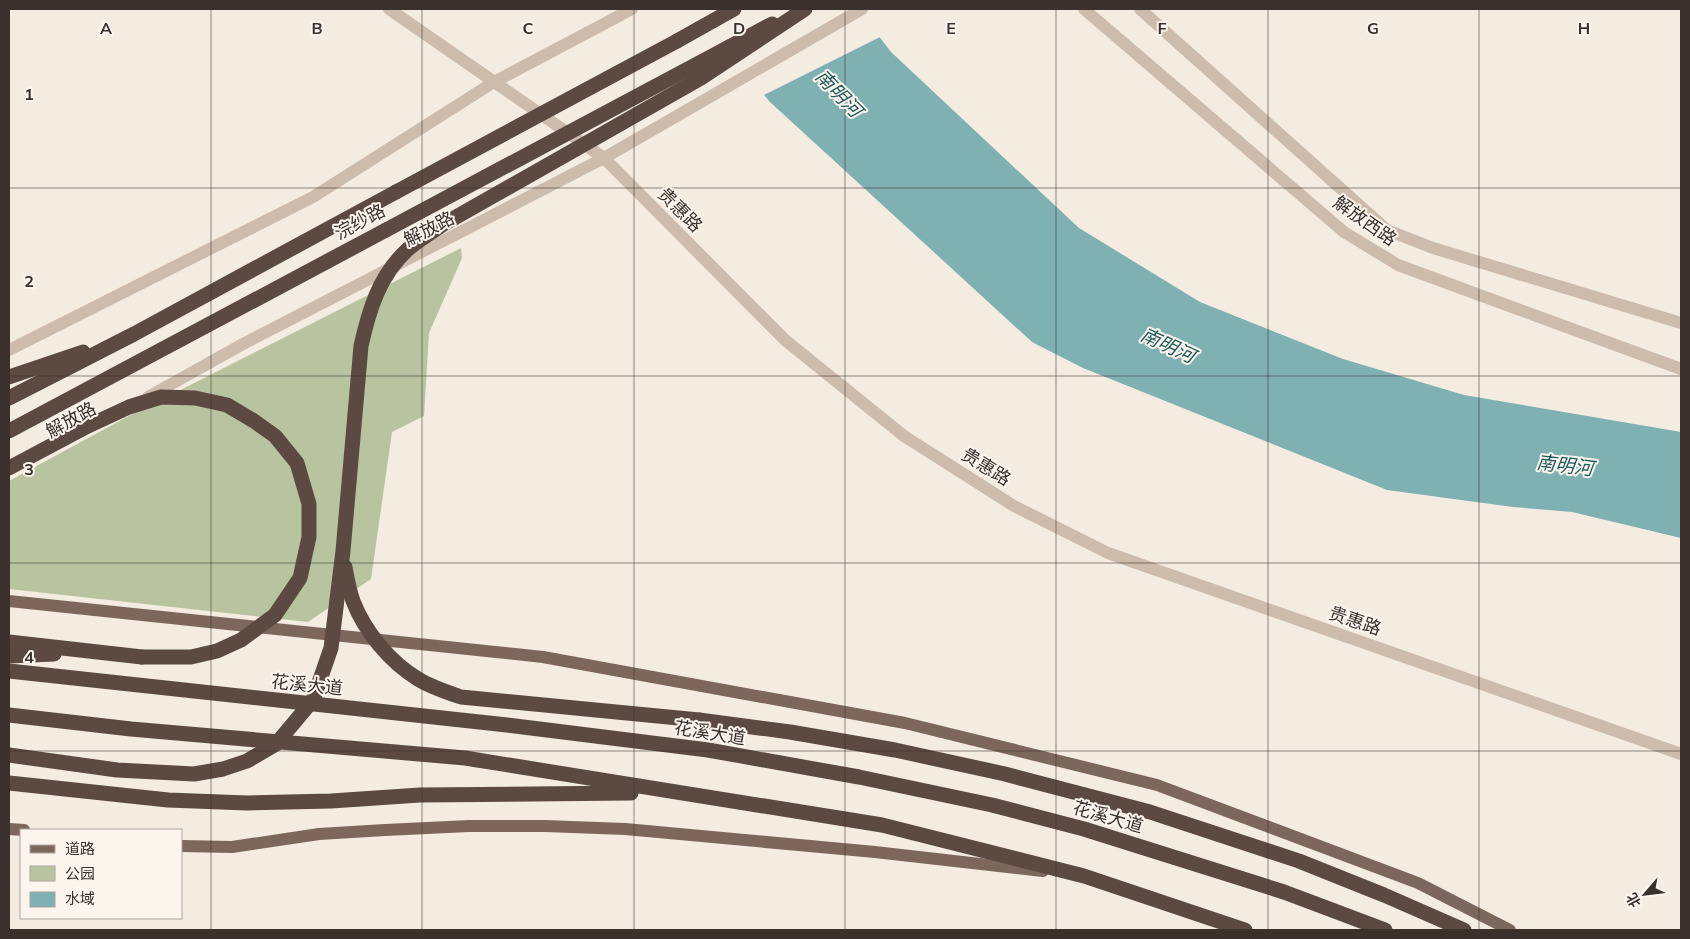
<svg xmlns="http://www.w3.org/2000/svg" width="1690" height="939" font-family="Mulish,'Noto Sans SC',sans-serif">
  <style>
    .green { fill: #b8c4a0 }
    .water { fill: #7fb0b2 }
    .pier { fill: #f4ebe1 }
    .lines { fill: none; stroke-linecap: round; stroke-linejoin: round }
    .minor { stroke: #cdbbac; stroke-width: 12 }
    .major { stroke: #7d675c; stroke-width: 12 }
    .highway { stroke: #5c4a42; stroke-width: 15 }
    .highway-bridge { stroke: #5c4a42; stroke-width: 15 }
    .grid { fill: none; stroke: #3b302b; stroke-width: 1; stroke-opacity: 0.55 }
    .labels { text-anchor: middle; stroke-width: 4; stroke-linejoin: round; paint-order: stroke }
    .street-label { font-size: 18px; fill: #3b302b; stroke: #fbf5ee }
    .water-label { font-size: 19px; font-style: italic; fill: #1f5a5e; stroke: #fbf5ee }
    .grid-label { font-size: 16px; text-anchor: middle; font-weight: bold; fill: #3b302b; stroke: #fbf5ee; stroke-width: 4; stroke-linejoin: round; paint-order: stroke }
  </style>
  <rect width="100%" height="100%" fill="#f4ebe1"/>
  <polygon class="green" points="461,248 462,258 429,333 424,416 392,432 371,579 308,622 9,589 9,481 125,418"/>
  <polygon class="water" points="692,9 858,9 891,52 1079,228 1200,302 1343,359 1464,395 1681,432 1681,538 1572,512 1513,507 1387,490 1083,368 1032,342 770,102"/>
  <polygon class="pier" points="690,9 861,9 882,36 762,96"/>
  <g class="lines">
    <g class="minor">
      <polyline points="389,9 604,158 785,340 904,436 1014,506 1108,553 1681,754"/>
      <polyline points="1084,9 1344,232 1398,265 1681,369"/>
      <polyline points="1140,9 1387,230 1433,248 1681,323"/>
      <polyline points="9,350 313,197 494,82 632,9"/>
      <polyline points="148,397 243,344 604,158 862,9"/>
    </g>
    <g class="major">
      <polyline points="9,601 543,657 905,723 1157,785 1418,883 1510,930"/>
      <polyline points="9,829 24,830"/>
      <polyline points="181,846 232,847 319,834 385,830 469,826 545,826 625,829 875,852 1043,871"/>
    </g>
    <g class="highway">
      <polyline points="677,41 734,9"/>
      <polyline points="729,47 772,24"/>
      <polyline points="9,377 83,352"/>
      <polyline points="9,398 134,334 396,192"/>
      <polyline points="9,431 386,230"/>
      <polyline points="9,642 142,657"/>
      <polyline points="9,656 54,654"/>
      <polyline points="9,671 507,725 708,750 859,777 992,805 1084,829 1284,892 1385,930"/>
      <polyline points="9,715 131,729 465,758 882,825 1084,876 1245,930"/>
      <polyline points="699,720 790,732 895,750 1005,774 1150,812 1299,861 1384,895 1464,930"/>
      <polyline points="9,783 168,800 247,803 331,801 420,795 631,793"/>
    </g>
    <g class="highway-bridge">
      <polyline points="396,192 677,41"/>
      <polyline points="386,230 729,47"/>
      <polyline points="9,468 88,426 129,407 161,397 195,398 227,405 254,421 275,436 297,463 309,504 309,537 300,578 275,615 241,640 217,651 191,657 142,657"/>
      <path d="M345,567c2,11 4,23 8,34 12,31 37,61 65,78 13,8 28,13 43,18l238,23"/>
      <path d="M9,755l108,15 77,4 29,-5 24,-8 29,-17 37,-44 18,-52 12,-97 18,-205c8,-36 18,-70 46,-96 10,-9 24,-17 35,-25l259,-147 104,-69"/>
    </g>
  </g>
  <path class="grid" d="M211,9v921M422,9v921M634,9v921M845,9v921M1056,9v921M1268,9v921M1479,9v921M9,188h1672M9,376h1672M9,563h1672M9,751h1672"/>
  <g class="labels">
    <g class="street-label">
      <text transform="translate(680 210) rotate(45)" y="6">贵惠路</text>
      <text transform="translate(1365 221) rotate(35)" y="6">解放西路</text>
      <text transform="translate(360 222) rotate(-28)" y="6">浣纱路</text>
      <text transform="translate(429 229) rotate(-27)" y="6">解放路</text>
      <text transform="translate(71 420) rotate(-29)" y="6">解放路</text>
      <text transform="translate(986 467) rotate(32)" y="6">贵惠路</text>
      <text transform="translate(1355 621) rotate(19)" y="6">贵惠路</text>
      <text transform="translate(307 685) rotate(6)" y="6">花溪大道</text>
      <text transform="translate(710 733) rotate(9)" y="6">花溪大道</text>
      <text transform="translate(1108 817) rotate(16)" y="6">花溪大道</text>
    </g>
    <g class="water-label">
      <text transform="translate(839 93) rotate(46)" y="7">南明河</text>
      <text transform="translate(1168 345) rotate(25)" y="7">南明河</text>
      <text transform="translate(1565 465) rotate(7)" y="7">南明河</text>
    </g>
  </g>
  <g class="grid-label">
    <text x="106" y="34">A</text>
    <text x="317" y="34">B</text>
    <text x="528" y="34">C</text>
    <text x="739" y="34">D</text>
    <text x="951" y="34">E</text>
    <text x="1162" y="34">F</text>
    <text x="1373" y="34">G</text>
    <text x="1584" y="34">H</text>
    <text x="29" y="100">1</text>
    <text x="29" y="287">2</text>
    <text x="29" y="475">3</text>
    <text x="29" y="663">4</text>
  </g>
  <rect width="1690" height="939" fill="none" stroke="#3b302b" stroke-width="20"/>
  <rect x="20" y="829" width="162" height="90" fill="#fbf5ee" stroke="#aea6a0"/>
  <rect x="30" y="845" width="25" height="8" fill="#7d675c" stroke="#aea6a0"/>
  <text x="65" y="854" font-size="15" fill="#3b302b">道路</text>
  <rect x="30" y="866" width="25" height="15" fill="#b8c4a0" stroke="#aea6a0"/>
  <text x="65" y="879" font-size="15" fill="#3b302b">公园</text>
  <rect x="30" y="892" width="25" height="15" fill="#7fb0b2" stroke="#aea6a0"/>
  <text x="65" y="904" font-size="15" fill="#3b302b">水域</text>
  <g transform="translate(1645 894) rotate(242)" stroke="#fbf5ee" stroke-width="4" paint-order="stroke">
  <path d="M0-4L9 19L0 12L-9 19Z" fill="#3b302b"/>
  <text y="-8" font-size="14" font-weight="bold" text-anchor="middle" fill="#3b302b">北</text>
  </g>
</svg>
